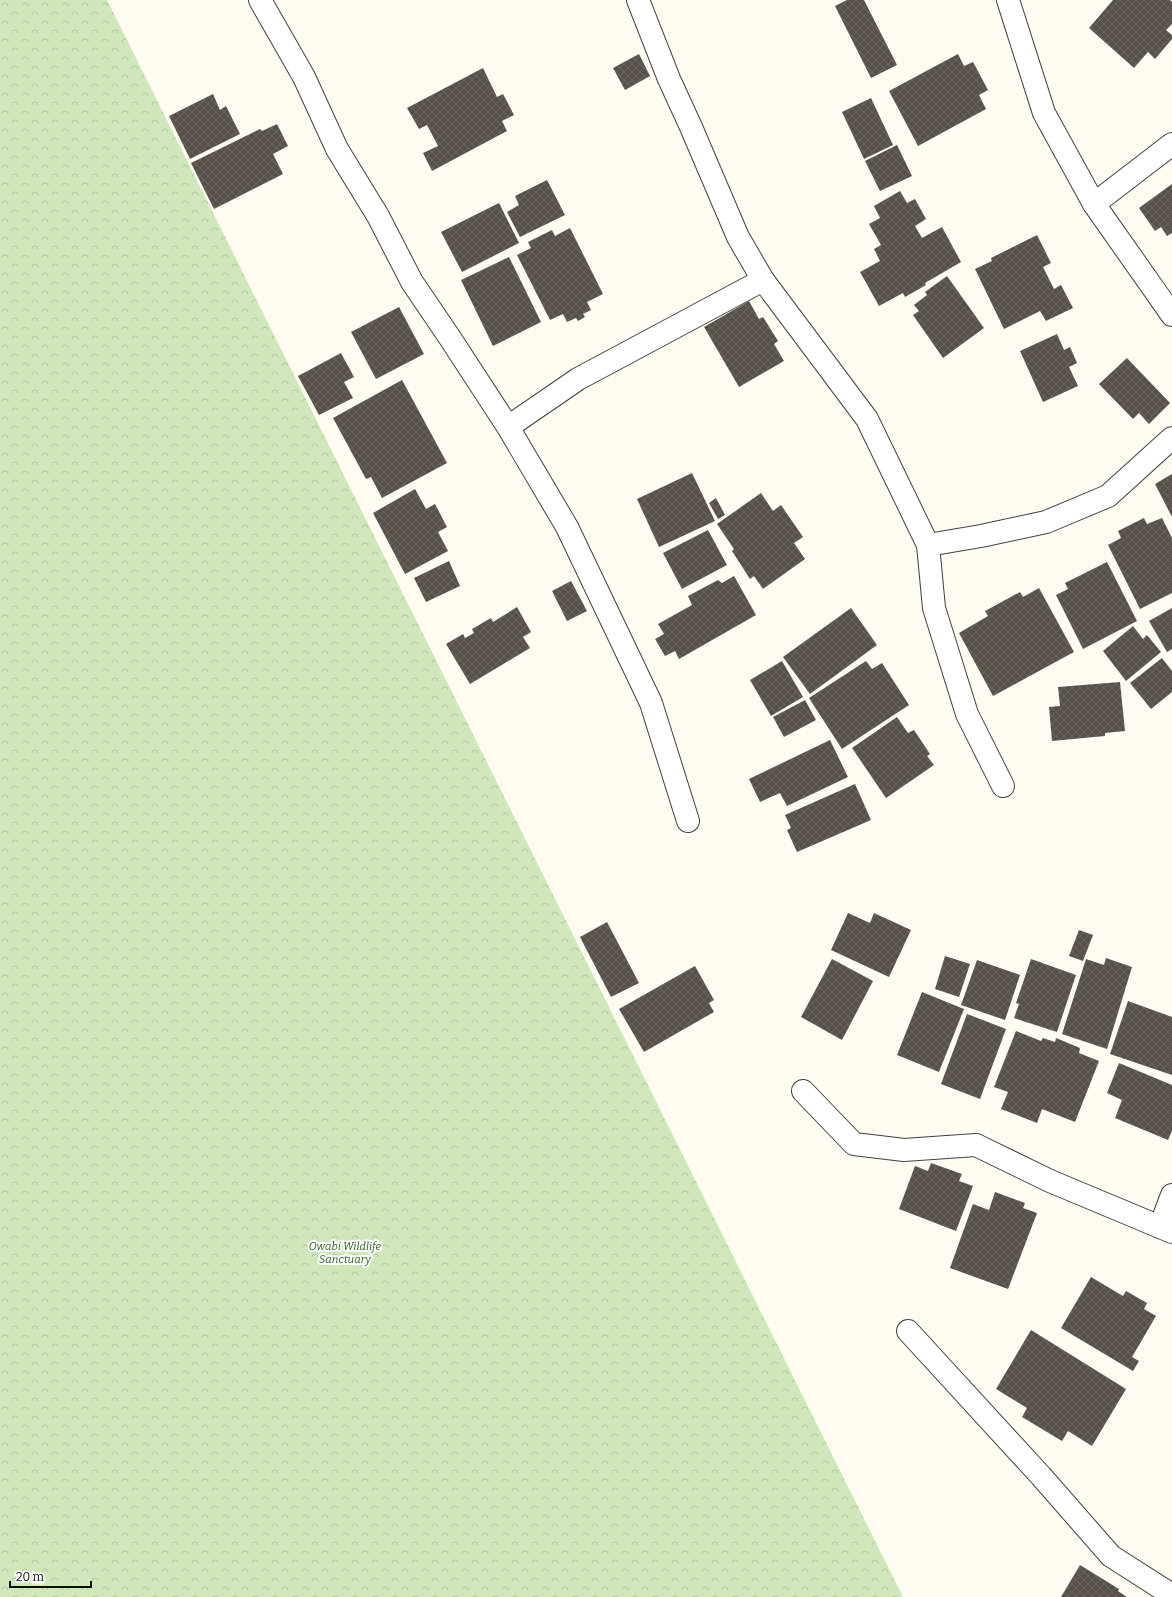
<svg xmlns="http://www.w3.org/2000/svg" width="1172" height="1597" font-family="Bitter,serif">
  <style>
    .park { fill: url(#park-crowns) }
    .building { fill: url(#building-cross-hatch) }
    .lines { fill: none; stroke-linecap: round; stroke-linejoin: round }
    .minor-casing { stroke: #414141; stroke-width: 24 }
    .minor { stroke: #fff; stroke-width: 22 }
    .labels { text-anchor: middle; stroke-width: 4; stroke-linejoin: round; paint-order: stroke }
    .park-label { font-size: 11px; font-style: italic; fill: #2b6321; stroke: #fff }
  </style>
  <defs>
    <pattern id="park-crowns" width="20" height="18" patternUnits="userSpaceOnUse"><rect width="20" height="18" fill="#d0e7bb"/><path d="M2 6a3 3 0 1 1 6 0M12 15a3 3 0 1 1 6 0" fill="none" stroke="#b1c5a0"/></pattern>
    <pattern id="building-cross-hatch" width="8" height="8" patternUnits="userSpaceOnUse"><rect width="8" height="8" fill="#57504b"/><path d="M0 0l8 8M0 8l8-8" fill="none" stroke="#6a6561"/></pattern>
  </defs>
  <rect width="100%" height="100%" fill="#fefcf1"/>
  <polygon class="park" points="0,0 107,0 903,1597 0,1597"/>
  <g class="building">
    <polygon points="847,0 864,0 897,65 871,78 835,6"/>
    <polygon points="1113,0 1170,0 1172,2 1172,24 1166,30 1172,35 1172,39 1155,59 1148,52 1134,68 1089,28"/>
    <polygon points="639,54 650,76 625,90 613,68"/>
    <polygon points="958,54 964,66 973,62 988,90 979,95 986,109 918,146 889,91"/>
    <polygon points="483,68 497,97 503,94 514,115 502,121 507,131 432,171 423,153 438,146 427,125 419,129 407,108"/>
    <polygon points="213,94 220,110 226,106 240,134 190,159 169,116"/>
    <polygon points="871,98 893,145 864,159 842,112"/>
    <polygon points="277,124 288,146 273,154 283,174 214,209 191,163 260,129 262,131"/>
    <polygon points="897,145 912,176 880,191 865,161"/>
    <polygon points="547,180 565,215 520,237 507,212 519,205 515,196"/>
    <polygon points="1172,184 1172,233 1167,236 1161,227 1155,231 1139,208"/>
    <polygon points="900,191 907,203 915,199 926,219 915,226 922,238 942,227 961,262 925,283 926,285 905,297 903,293 879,306 860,272 880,261 874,249 881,245 869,224 880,218 874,206"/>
    <polygon points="499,203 519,243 462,272 441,232"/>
    <polygon points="570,228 603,294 587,302 591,310 583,314 585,317 578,321 576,318 567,322 563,314 550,320 517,255 531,248 528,242 552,230 555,236"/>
    <polygon points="1037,235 1051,263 1043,267 1054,289 1061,285 1073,308 1046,321 1040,311 1004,329 975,269 992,261 991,258"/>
    <polygon points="509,257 541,322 493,346 461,280"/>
    <polygon points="947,276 984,328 943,358 913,315 919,311 914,305 927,295 925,292"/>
    <polygon points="749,301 759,319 763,317 778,341 774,344 784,361 739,387 704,327"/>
    <polygon points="399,307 424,354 376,379 351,332"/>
    <polygon points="1057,334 1064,350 1070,347 1077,363 1069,367 1078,386 1043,402 1020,351"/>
    <polygon points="341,353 354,377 344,382 353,398 319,415 298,376"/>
    <polygon points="1127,358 1170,403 1149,424 1139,413 1133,419 1099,384"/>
    <polygon points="402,380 447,463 382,498 371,477 366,479 333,418"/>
    <polygon points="692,473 715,521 659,547 637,499"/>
    <polygon points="1172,474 1172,517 1155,484"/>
    <polygon points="415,489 426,509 435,504 447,527 438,532 448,551 405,574 373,513"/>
    <polygon points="761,493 773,511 781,505 803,537 794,543 805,559 763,589 754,576 750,579 732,551 734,549 717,524"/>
    <polygon points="716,498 725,515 718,519 709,503"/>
    <polygon points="1144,518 1147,524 1162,518 1172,538 1172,593 1140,609 1108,545 1121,538 1118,531"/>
    <polygon points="708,530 727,565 682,589 663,553"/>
    <polygon points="449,561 460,586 426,602 414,578"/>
    <polygon points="1107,562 1137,621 1083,649 1056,595 1068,589 1065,583"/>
    <polygon points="734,576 756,615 679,659 675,651 665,656 655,639 664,634 658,624 692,605 688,596 718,580 722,583"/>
    <polygon points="571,581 587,611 567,621 552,591"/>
    <polygon points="1039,588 1074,652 993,696 959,633 988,616 985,611 1020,592 1023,597"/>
    <polygon points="517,607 531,632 523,637 530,648 470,684 446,644 463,634 465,638 474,633 472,629 491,618 493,622"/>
    <polygon points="851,608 877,645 810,694 783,657"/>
    <polygon points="1172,608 1172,649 1167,652 1149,621"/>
    <polygon points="1133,626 1143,639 1147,635 1161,652 1126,681 1103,651"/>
    <polygon points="1162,658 1172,671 1172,692 1151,709 1130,683"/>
    <polygon points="782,661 803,697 771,716 750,680"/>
    <polygon points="866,661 872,669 882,663 909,705 842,749 809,698"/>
    <polygon points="1120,682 1125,731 1105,733 1105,736 1052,741 1049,707 1060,706 1058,687"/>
    <polygon points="805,700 816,720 784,737 773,717"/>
    <polygon points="897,717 908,733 914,730 930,754 927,756 934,765 886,798 852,748"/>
    <polygon points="830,740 848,777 787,806 780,793 760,802 749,779"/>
    <polygon points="855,784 871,820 797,852 787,830 791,828 785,815"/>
    <polygon points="848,913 870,923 874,913 911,930 889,977 831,950"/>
    <polygon points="607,922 639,983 611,997 580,937"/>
    <polygon points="1079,930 1093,935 1083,961 1069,956"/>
    <polygon points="945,956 970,964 959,997 935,989"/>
    <polygon points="1106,958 1132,967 1107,1049 1062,1034 1086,959 1104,965"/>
    <polygon points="832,959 873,981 842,1040 801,1017"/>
    <polygon points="1031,959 1076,975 1057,1032 1014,1018 1019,1004 1016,1003"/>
    <polygon points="977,960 1020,975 1005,1020 961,1005"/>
    <polygon points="695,966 714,1000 709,1003 714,1012 644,1052 619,1009"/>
    <polygon points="922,992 964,1009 939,1072 897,1055"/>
    <polygon points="1128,1001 1172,1017 1172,1075 1110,1054"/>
    <polygon points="967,1014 1006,1029 980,1099 941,1084"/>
    <polygon points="1016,1031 1041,1041 1043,1038 1055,1042 1056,1038 1080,1048 1079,1053 1099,1061 1075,1122 1042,1109 1037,1123 1001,1109 1008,1092 994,1087"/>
    <polygon points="1119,1063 1172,1085 1172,1131 1168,1140 1115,1118 1122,1100 1107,1093"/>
    <polygon points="931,1163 962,1174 959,1181 973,1186 956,1231 899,1209 915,1166 928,1171"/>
    <polygon points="995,1192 1025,1203 1023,1208 1037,1213 1008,1289 950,1268 973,1204 989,1210"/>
    <polygon points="1091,1277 1123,1296 1126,1291 1147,1303 1144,1309 1156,1316 1132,1357 1139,1361 1133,1371 1061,1328"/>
    <polygon points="1031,1330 1126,1389 1092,1446 1068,1431 1062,1441 1022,1417 1027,1408 996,1389"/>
    <polygon points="1080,1565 1119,1589 1118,1591 1127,1597 1061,1597"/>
  </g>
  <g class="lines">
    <g class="minor-casing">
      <g id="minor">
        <polyline points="260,0 304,77 337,149 378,216 412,282 450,338 508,427 578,379 763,280"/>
        <polyline points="638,0 669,79 691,127 738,237 763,280 867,419 928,545 981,536 1046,522 1108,496 1172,438"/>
        <polyline points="1008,0 1044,113 1094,204 1172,315"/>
        <polyline points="1094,204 1172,144"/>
        <polyline points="508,427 567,527 651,703 688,821"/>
        <polyline points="928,545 934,608 967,714 1003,786"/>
        <polyline points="803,1091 854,1144 904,1150 976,1145 1050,1181 1172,1232"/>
        <polyline points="1160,1227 1172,1195"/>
        <polyline points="908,1331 1041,1476 1111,1556 1172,1595"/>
      </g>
    </g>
    <use href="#minor" class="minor"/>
  </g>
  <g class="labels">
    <g class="park-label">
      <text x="345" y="1250">Owabi Wildlife<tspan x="345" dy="13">Sanctuary</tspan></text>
    </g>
  </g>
  <path d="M10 1581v6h81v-6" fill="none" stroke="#0e0e0e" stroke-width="2"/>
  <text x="16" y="1581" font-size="12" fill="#0e0e0e" stroke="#ffffff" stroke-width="3" paint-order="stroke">20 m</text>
</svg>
